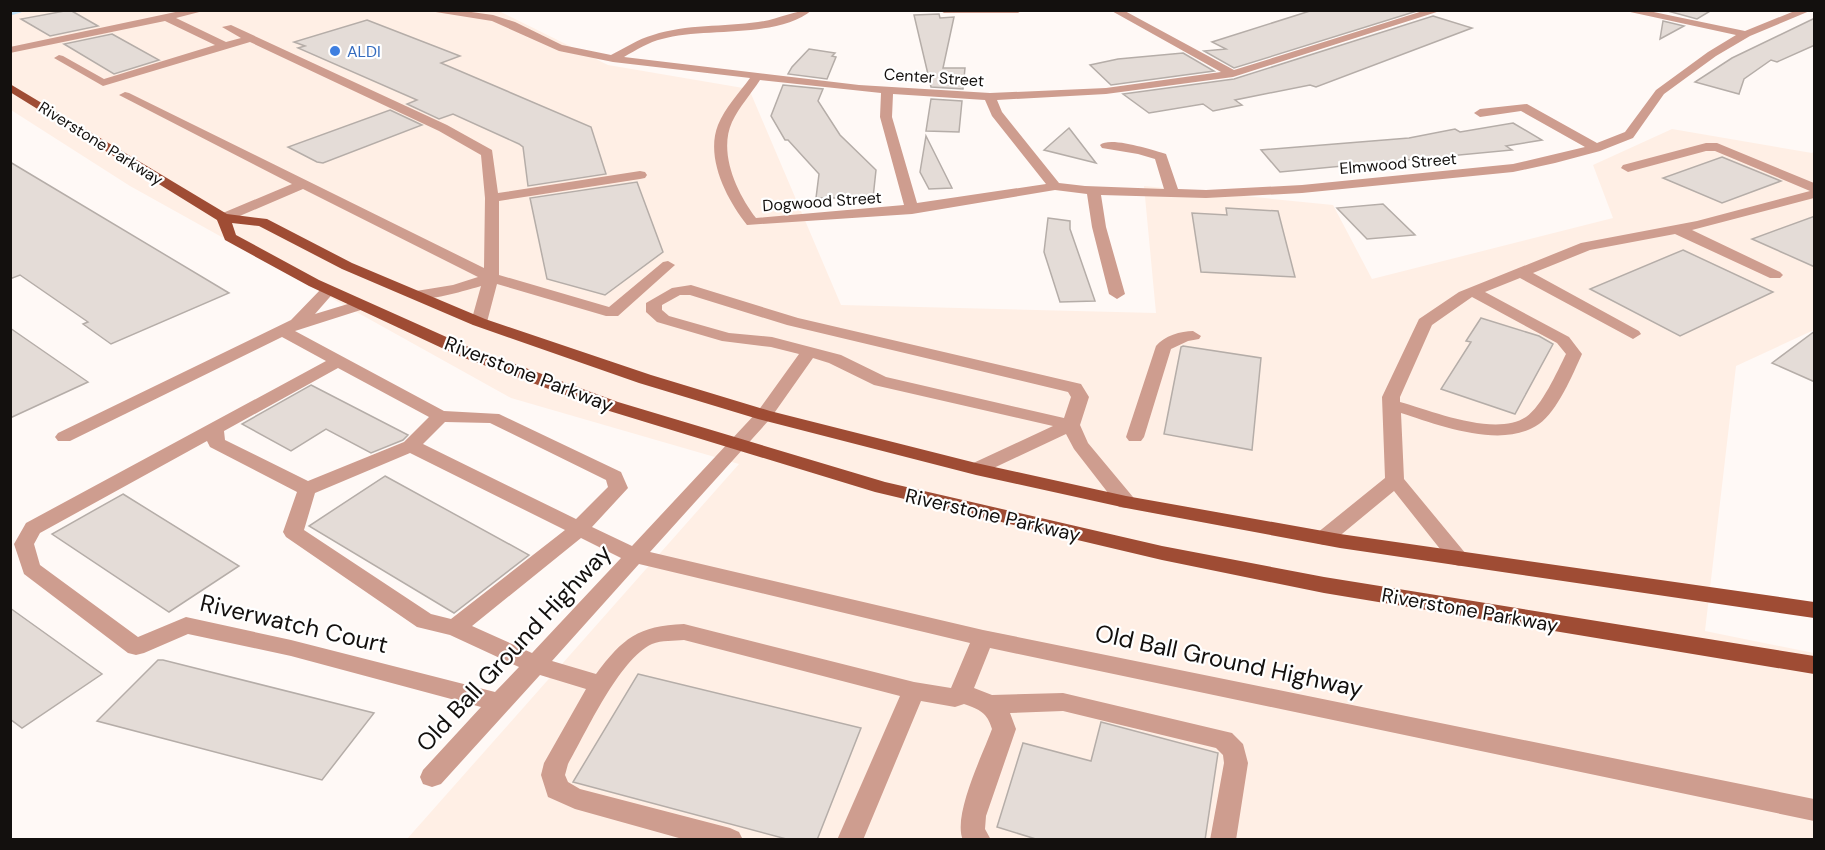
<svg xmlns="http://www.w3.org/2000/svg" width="1825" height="850" font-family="'DM Sans',sans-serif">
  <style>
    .built { fill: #ffefe5 }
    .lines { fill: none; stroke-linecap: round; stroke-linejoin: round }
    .stream { stroke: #c1e2f8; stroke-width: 5 }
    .building { fill: #e4dcd7; stroke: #b5ada8; stroke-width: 1.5 }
    .minor { fill: #ce9d8f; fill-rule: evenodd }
    .major { fill: #9f4c34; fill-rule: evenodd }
    .shop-dot { fill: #3f7fe0; stroke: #fff; stroke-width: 2 }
    .labels { text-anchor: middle; stroke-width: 4.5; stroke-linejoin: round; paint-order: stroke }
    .far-shop-label { font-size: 16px; fill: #366cbe; stroke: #fff; text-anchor: start }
    .far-street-label { font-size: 16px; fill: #13100e; stroke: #fff }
    .street-label { font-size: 20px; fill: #13100e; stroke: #fff }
    .near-street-label { font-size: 24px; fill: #13100e; stroke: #fff }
  </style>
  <rect width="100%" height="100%" fill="#fff9f6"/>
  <polygon class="built" points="10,11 499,11 608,65 749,89 841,305 1156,313 1144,186 1333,205 1372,279 1613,218 1593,165 1672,129 1812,153 1814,151 1814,330 1736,366 1705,631 1814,653 1814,839 407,839 739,464 511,398 130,186 11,110"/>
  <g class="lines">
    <polyline class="stream" points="10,13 20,10"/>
  </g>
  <g class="building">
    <polygon points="70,10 98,26 50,36 21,19"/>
    <polygon points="1313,10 1417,11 1234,68 1204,51 1226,49 1212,42"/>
    <polygon points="1664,10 1712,10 1697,19"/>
    <polygon points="939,14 940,18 954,17 943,68 965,68 963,89 931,87 914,15"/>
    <polygon points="1433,16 1472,28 1316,87 1310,85 1235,100 1242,105 1213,111 1203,104 1149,113 1123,94 1234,79"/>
    <polygon points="1815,18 1815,45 1777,62 1771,60 1744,79 1739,94 1695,82 1732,58"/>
    <polygon points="367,20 460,56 441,63 591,127 606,174 528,186 523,147 519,144 453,114 439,119 407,104 417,100 298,48 305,46 294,42"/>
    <polygon points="1663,21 1684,26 1660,39"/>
    <polygon points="112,34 159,60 114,74 64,44"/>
    <polygon points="809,49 835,53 832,56 836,57 827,79 788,74 792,67"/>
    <polygon points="1183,53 1214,71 1111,85 1090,65 1118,59"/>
    <polygon points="783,85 823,89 818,101 840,135 876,170 873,198 816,198 819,174 788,140 785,140 771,116"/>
    <polygon points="931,99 962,101 959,132 926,131"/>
    <polygon points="390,110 422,125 323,163 317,162 288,147"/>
    <polygon points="1513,123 1542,140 1506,146 1512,150 1280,172 1261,150 1409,138 1455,129 1460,132"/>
    <polygon points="1069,128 1096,163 1044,150"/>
    <polygon points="926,136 952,188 929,189 920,172"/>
    <polygon points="1722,157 1781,181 1722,203 1663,178"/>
    <polygon points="10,162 229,293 111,344 83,324 88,322 20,275 10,279"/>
    <polygon points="637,182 663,252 605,295 547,279 530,198"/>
    <polygon points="1383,204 1415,235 1367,239 1337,208"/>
    <polygon points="1226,208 1278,211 1295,277 1201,272 1192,213 1227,215"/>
    <polygon points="1815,216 1815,267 1752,239"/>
    <polygon points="1048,218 1070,221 1070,229 1095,301 1060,302 1044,252"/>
    <polygon points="1683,250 1773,292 1680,336 1590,289"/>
    <polygon points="1481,318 1539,336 1553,344 1515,414 1441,389 1471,342 1466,341"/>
    <polygon points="10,328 88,382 10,418"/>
    <polygon points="1815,331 1815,382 1772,363"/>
    <polygon points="1183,346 1261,358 1252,450 1164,434 1181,347"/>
    <polygon points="311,385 408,435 403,440 371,453 326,429 291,451 242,424"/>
    <polygon points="385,476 529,555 454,613 309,526"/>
    <polygon points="123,494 239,566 169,612 52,534"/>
    <polygon points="10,608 102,674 22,728 10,719"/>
    <polygon points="158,660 163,660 374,713 322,780 97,721"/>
    <polygon points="638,674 861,728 817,840 790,840 573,782"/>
    <polygon points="1101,722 1218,753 1205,840 1039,840 997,827 1023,743 1091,761"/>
  </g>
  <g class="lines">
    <g class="minor">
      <path d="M185,10h22l-31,8 50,24 15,-4 -19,-11 9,-2 216,100 45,25 6,43 142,-22 5,1 2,3 -2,3 -5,1 -141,22v74l110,32 54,-45 5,-1 7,4 -57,51h-12l-109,-32 -10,38 -2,3h-12l-2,-3 10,-36c-14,4 -64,20 -74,9l3,-3 43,-7 25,-8 -175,-88 -75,32h-10l-2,-3 2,-3 74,-31 -173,-89 6,-3 4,1 355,175 1,-70 -4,-43 -42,-24 -189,-89 -147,44 -49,-28 5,-3 4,1 41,23 111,-34 -50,-24 -155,32v-6z"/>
      <path d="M423,10h34l36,5 22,7 47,23 49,10c14,-7 27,-16 42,-20 33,-11 71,-8 105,-13 19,-2 36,-12 54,-12 -34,29 -108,17 -150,29 -13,3 -26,11 -38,18l235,28 131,8 116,-5 115,-16 -111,-62h13l111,60 192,-60h17l-210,67 -127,17 -109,6 5,12 57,71 26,3 79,3 -9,-30 -17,-5 -36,-6 -2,-3c10,-9 52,5 66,9l12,35 28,1 96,-5 211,-21 72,-17 -64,-36 -41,6 -6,-4 6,-4 47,-5 70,39 28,-11 31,-42 52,-38 28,-17 -115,-25h23l101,21 52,-21h15l-62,26 -34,20 -52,38 -31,44 -33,13 -45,12 -42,9 -211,21 -96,5 -105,-3 5,32 19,67 -8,5 -8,-5 -17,-67 -5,-33 -32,-4 -143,24 -165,11c-20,-25 -42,-67 -29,-100 7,-17 21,-32 32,-47l-137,-16 -54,-11 -67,-30zM760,80l121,13 -1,24 24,88 -148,13c-19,-25 -38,-65 -24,-96 7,-15 19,-28 28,-42zM893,94l92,6 7,16 54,68 -129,19 -25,-86z"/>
      <polygon points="939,10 1023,10 1018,13 944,13"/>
      <path d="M1717,143l97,40v15l-122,32 88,42 3,3 -3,3h-10l-95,-44 -85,16 -57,23 106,58 2,3 -8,5 -113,-61 -35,14 84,45 13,17c-9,20 -25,58 -43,70 -36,26 -101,1 -138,-11l3,66 62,75 3,5 -3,5 -7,2 -7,-2 -58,-73 -63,52 -7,2 -7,-2 -3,-5 3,-5 68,-55 -3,-81 37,-78 40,-27 122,-49 116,-22 113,-30 -95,-40h-9l-78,21 -7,-4 2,-3 83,-22zM1472,297l85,46 9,11c-9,18 -24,52 -40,63 -31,20 -94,-6 -126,-15v-5l32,-72z"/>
      <path d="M328,285l8,5 -21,24 46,-14 8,5 -2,3 -72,23 149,80 55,3 122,58 7,16 -36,39 40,19 126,-135 41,-57 -28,-7 -49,-6 -65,-19 -11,-10v-9l26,-15 19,-3 107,33 283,66 8,13 -9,28 8,18 45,54 3,5 -3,5 -7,1 -7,-1 -45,-58 -8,-15 -83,39h-14l-2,-4 2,-4 84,-39 -179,-41 -45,-22 -16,-5 -43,61 -120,133 333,78 831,169v22l-824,-173 -16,40 18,7 71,-2 169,40 11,11 5,19 -12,77h-26l14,-77 -1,-8 -7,-7 -153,-37 -53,2 6,16 -30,87 -1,13 6,11h-28c-11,-24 20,-86 29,-111 -5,-17 -12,-19 -28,-25l-9,3 -34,-6 -58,139h-26l63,-144 -216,-56c-10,1 -22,0 -32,4 -33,15 -66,89 -84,120l-3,11 3,7 12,7 150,39 9,4 4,8h-57l-111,-31 -27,-12 -7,-22 3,-12 42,-74 -46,-14 -99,109 -9,3 -9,-3 -3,-7 3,-7 58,-63 -190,-51 -103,-22 -44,19 -8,2 -8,-2 -104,-79 -10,-30 12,-21 300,-162 -44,-24 -212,104h-12l-3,-4 3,-4 233,-113 32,-33zM680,295h10l97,30 281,67 3,5 -7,21 -178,-41 -45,-22 -69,-18 -43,-4 -60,-17 -7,-6v-5zM338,368l91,49 -25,25 -96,39 -83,-41 -1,-9zM445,422l45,1 116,57 2,7 -32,32 -153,-75zM207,441l3,6 87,45 -14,40 3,5 131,90 33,8 69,32 -24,25 -204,-52 -105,-23 -48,20 -98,-72 -6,-21 6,-11zM410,453l155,77 -114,89 -20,-5 -127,-84 11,-37zM581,538l40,20 -89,95 -60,-27zM639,564l331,79 -19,45 -37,-6 -230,-58c-46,2 -61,14 -88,50l-44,-13z"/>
      <path d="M1193,331l8,5 -2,3 -11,2 -17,8 -27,88 -3,4h-12l-3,-4 30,-91c8,-10 25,-15 37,-15z"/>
    </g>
    <polygon class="major" points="10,84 227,214 267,219 352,263 485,319 651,375 770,411 976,463 1126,496 1340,534 1814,602 1814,618 1340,548 1126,508 976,475 758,419 639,383 473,325 342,269 259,226 232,223 236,235 319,280 471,348 618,402 885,482 1162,546 1324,577 1814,656 1814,674 1324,593 1162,560 875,492 606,410 459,356 309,286 225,240 217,220 10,92"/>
  </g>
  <circle class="shop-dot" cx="335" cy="51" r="6"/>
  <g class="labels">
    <g class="far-shop-label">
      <text x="347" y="57">ALDI</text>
    </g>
    <g class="far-street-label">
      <text transform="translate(934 77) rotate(4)" y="6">Center Street</text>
      <text transform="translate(101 143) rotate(32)" y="6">Riverstone Parkway</text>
      <text transform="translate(1398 163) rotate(-5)" y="6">Elmwood Street</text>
      <text transform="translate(822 201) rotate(-4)" y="6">Dogwood Street</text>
    </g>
    <g class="street-label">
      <text transform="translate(529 374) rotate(21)" y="7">Riverstone Parkway</text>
      <text transform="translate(993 515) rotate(13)" y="7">Riverstone Parkway</text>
      <text transform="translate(1470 610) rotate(10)" y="7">Riverstone Parkway</text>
    </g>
    <g class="near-street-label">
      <text transform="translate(294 624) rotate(13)" y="8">Riverwatch Court</text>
      <text transform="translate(514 648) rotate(-47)" y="8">Old Ball Ground Highway</text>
      <text transform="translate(1229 661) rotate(12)" y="8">Old Ball Ground Highway</text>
    </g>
  </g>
  <rect width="1825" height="850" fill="none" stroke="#13100e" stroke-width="24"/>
</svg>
